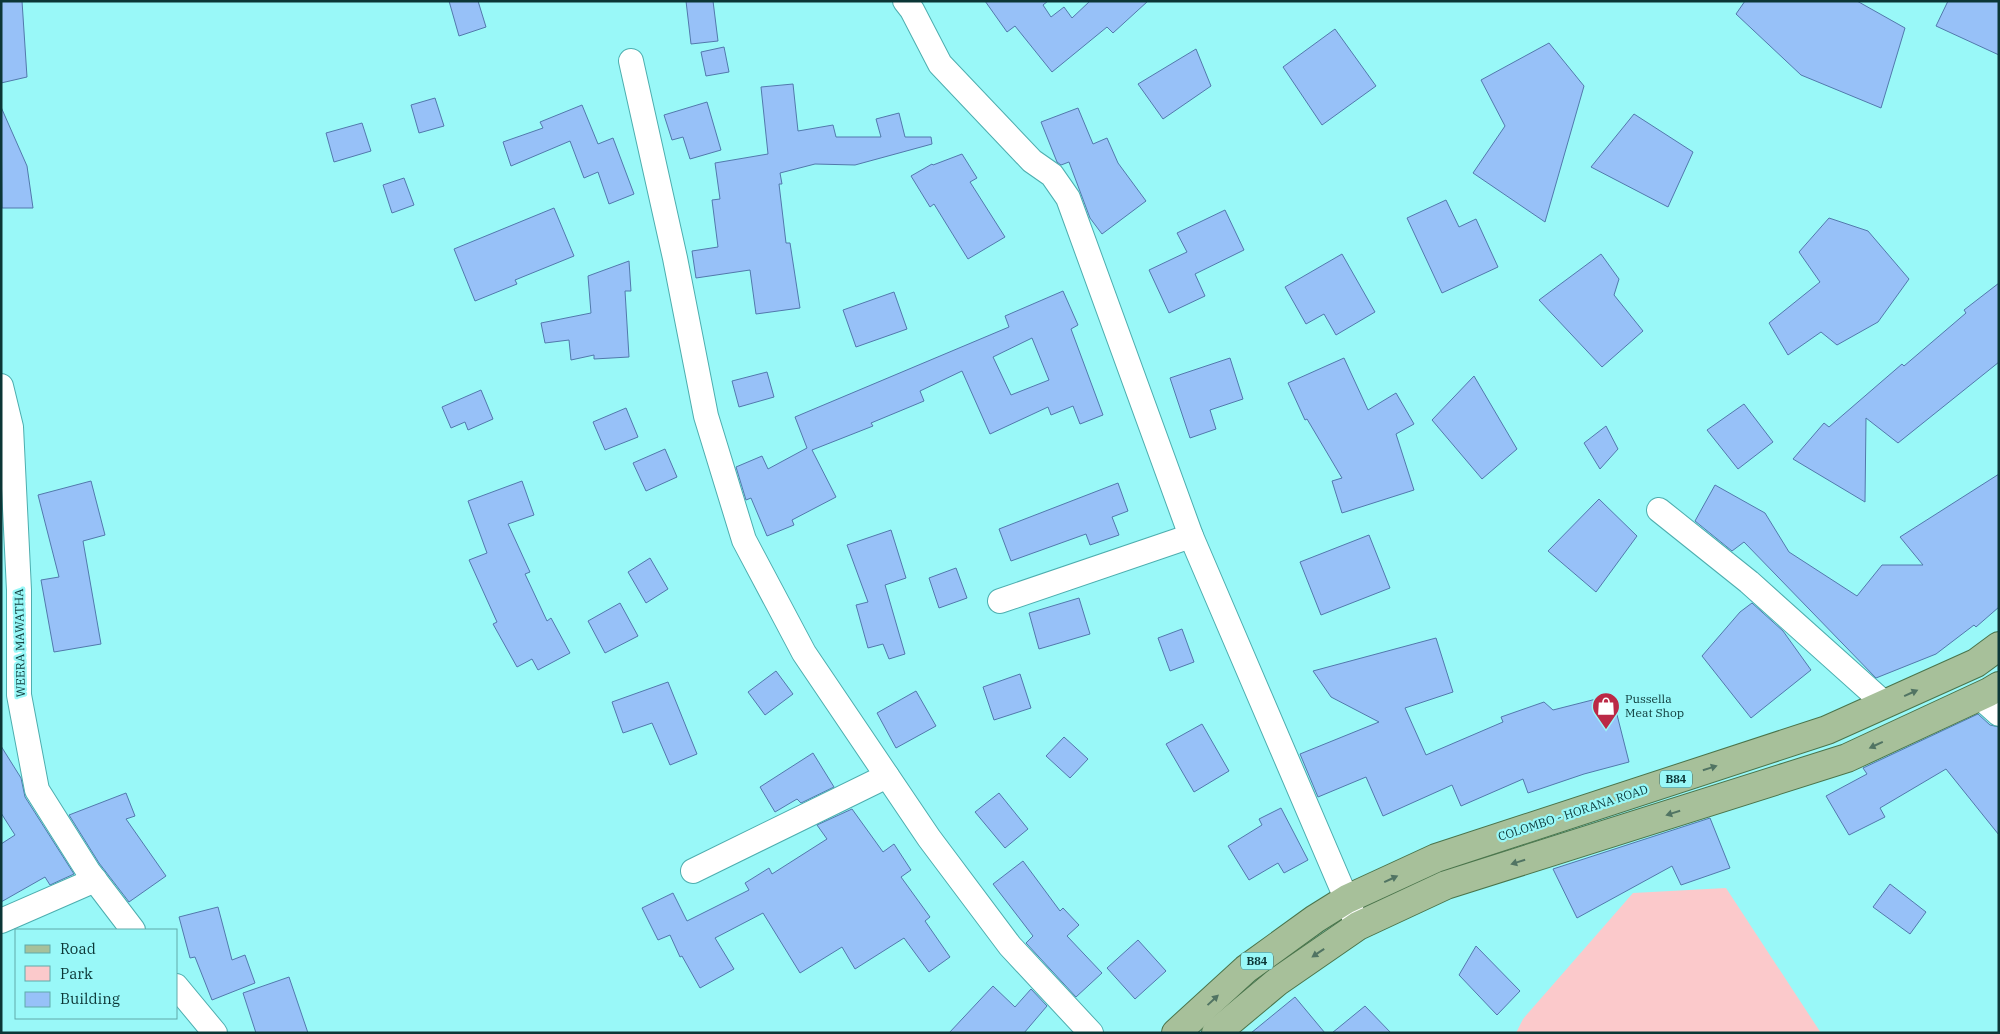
<svg xmlns="http://www.w3.org/2000/svg" width="2000" height="1034" font-family="'IBM Plex Serif',serif">
  <style>
    .green { fill: #fbc9cb }
    .building { fill: #97c1f8; stroke: #5279ac; fill-rule: evenodd }
    .lines { fill: none; stroke-linecap: round; stroke-linejoin: round }
    .street-casing { stroke: #4daeaf; stroke-width: 26 }
    .primary-casing { stroke: #4a744b; stroke-width: 30 }
    .street { stroke: #fff; stroke-width: 24 }
    .primary { stroke: #a7c09a; stroke-width: 28 }
    .oneway { fill: #517463 }
    .labels { text-anchor: middle; stroke-width: 4.5; stroke-linejoin: round; paint-order: stroke }
    .shield { fill: #99f8f8; stroke: #367070; stroke-width: 1 }
    .shield-label { font-size: 11px; font-weight: bold; fill: #0b3636 }
    .street-label { font-size: 12px; fill: #0b3636; stroke: #99f8f8 }
    .poi-label { font-size: 12px; fill: #0b3636; stroke: #99f8f8; text-anchor: start }
  </style>
  <rect width="100%" height="100%" fill="#99f8f8"/>
  <polygon class="green" points="1726,888 1821,1033 1516,1033 1523,1019 1633,893"/>
  <g class="building">
    <polygon points="1,1 22,1 27,77 1,83"/>
    <polygon points="449,1 478,1 486,27 459,36"/>
    <polygon points="686,1 713,1 718,41 691,44"/>
    <polygon points="985,1 1048,1 1043,5 1051,17 1064,7 1072,18 1090,1 1148,1 1113,33 1107,27 1052,72 1015,26 1007,32"/>
    <polygon points="1745,1 1857,1 1905,28 1881,108 1801,75 1736,14"/>
    <polygon points="1948,1 1999,1 1999,55 1936,26"/>
    <polygon points="1335,29 1376,86 1322,125 1283,67"/>
    <polygon points="1549,43 1584,86 1545,222 1473,173 1505,126 1481,80"/>
    <polygon points="724,47 729,72 706,76 701,52"/>
    <polygon points="1196,49 1211,86 1163,119 1138,84"/>
    <polygon points="793,84 798,131 833,125 836,137 881,137 876,119 899,113 905,137 931,137 932,144 855,165 815,164 780,173 782,184 779,184 786,243 790,243 800,308 756,314 750,270 696,278 692,251 718,247 712,200 720,199 715,163 768,154 761,87"/>
    <polygon points="435,98 444,126 419,133 411,105"/>
    <polygon points="707,102 721,150 690,159 683,137 672,140 664,115"/>
    <polygon points="582,105 598,144 613,138 634,194 609,204 598,172 584,178 570,141 511,166 503,142 543,128 540,122"/>
    <polygon points="1,107 27,166 33,208 2,208"/>
    <polygon points="1078,108 1093,144 1107,138 1118,163 1146,201 1102,234 1090,218 1069,162 1061,165 1057,162 1041,122"/>
    <polygon points="1634,114 1693,152 1668,207 1591,167"/>
    <polygon points="362,123 371,151 334,162 326,133"/>
    <polygon points="962,154 977,178 970,182 1005,237 968,259 934,204 930,207 911,176 932,164 933,165"/>
    <polygon points="404,178 414,205 392,213 383,185"/>
    <polygon points="1446,200 1459,227 1476,219 1498,267 1442,293 1407,218"/>
    <polygon points="554,208 574,256 515,280 517,284 475,301 454,249"/>
    <polygon points="1225,210 1244,250 1195,274 1205,296 1169,313 1149,270 1187,252 1177,233"/>
    <polygon points="1829,218 1868,231 1909,279 1878,322 1837,345 1821,332 1788,355 1769,323 1820,282 1799,252"/>
    <polygon points="1342,254 1375,312 1336,335 1324,314 1306,324 1285,287"/>
    <polygon points="1601,254 1619,279 1614,295 1643,331 1602,367 1539,300"/>
    <polygon points="629,261 631,291 625,291 629,357 594,359 594,355 571,360 569,340 545,343 541,323 591,313 588,276"/>
    <polygon points="1999,283 1999,362 1898,443 1866,418 1865,502 1793,459 1824,423 1829,427 1902,364 1904,366 1966,313 1964,310"/>
    <path d="M1063,291l15,34 -7,4 32,86 -23,9 -7,-18 -22,9 -3,-8 -58,27 -28,-63 -42,20 4,10 -53,22 2,3 -61,24 24,47 -44,23 2,5 -27,11 -16,-38 -5,2 -10,-33 26,-11 6,13 39,-21 -12,-31 214,-90 -4,-11zM1032,338l17,42 -38,15 -18,-38z"/>
    <polygon points="894,292 907,329 856,347 843,310"/>
    <polygon points="1230,358 1243,399 1210,410 1216,429 1190,438 1170,378"/>
    <polygon points="1344,358 1368,410 1396,393 1414,424 1396,434 1414,490 1342,513 1332,481 1342,478 1307,419 1305,420 1288,383"/>
    <polygon points="767,372 774,397 739,407 732,381"/>
    <polygon points="1474,376 1517,449 1482,479 1432,420"/>
    <polygon points="481,390 493,419 468,430 465,422 451,428 442,407"/>
    <polygon points="1744,404 1773,442 1738,469 1707,430"/>
    <polygon points="626,408 638,437 605,450 593,422"/>
    <polygon points="1606,426 1618,449 1600,469 1584,443"/>
    <polygon points="665,449 677,477 646,491 633,463"/>
    <polygon points="1999,474 1999,607 1976,627 1974,625 1936,654 1876,678 1744,542 1732,551 1695,521 1715,485 1765,513 1789,552 1857,596 1882,565 1923,565 1900,537"/>
    <polygon points="91,481 105,535 83,541 101,644 54,652 41,580 59,577 38,495"/>
    <polygon points="522,481 534,515 508,524 530,572 525,574 547,621 551,618 570,653 538,670 532,659 517,667 493,624 497,622 469,560 487,553 468,501"/>
    <polygon points="1118,483 1128,511 1112,517 1119,535 1090,545 1086,534 1011,561 999,529"/>
    <polygon points="1599,499 1637,536 1596,592 1548,551"/>
    <polygon points="891,530 906,578 885,585 905,654 889,659 883,644 868,648 856,605 868,602 847,545"/>
    <polygon points="1369,535 1390,588 1321,615 1300,562"/>
    <polygon points="650,558 668,589 646,603 628,572"/>
    <polygon points="956,568 967,598 939,608 929,578"/>
    <polygon points="1079,598 1090,634 1039,649 1029,613"/>
    <polygon points="620,603 638,636 605,653 588,621"/>
    <polygon points="1752,603 1783,631 1811,670 1751,718 1702,656 1740,612"/>
    <polygon points="1182,629 1194,662 1170,671 1158,638"/>
    <polygon points="1436,638 1453,692 1405,708 1426,755 1503,722 1501,717 1544,702 1553,710 1612,695 1629,762 1584,774 1528,793 1523,779 1461,806 1452,785 1383,816 1366,777 1318,797 1300,754 1379,722 1331,697 1313,671"/>
    <polygon points="776,671 793,694 765,715 748,692"/>
    <polygon points="1020,674 1031,708 994,720 983,687"/>
    <polygon points="668,682 697,754 670,765 652,723 623,733 612,702"/>
    <polygon points="916,691 936,726 896,748 877,713"/>
    <polygon points="1978,714 1990,725 1999,727 1999,835 1946,769 1880,808 1885,817 1849,835 1826,796 1867,774 1863,768"/>
    <polygon points="1202,724 1229,771 1194,792 1166,744"/>
    <polygon points="1064,737 1088,759 1070,778 1046,756"/>
    <polygon points="1,746 21,778 25,797 74,874 50,885 45,877 1,902 1,844 15,835 1,813"/>
    <polygon points="813,753 834,787 801,803 797,799 775,812 760,787"/>
    <polygon points="126,793 135,816 126,819 166,876 129,902 99,863 69,815"/>
    <polygon points="999,793 1028,829 1005,848 975,812"/>
    <polygon points="1281,808 1308,860 1284,873 1278,863 1249,880 1228,846 1262,825 1259,819"/>
    <polygon points="852,809 883,852 894,844 911,870 901,877 930,917 925,921 950,957 929,972 904,938 855,969 842,947 800,973 763,913 715,938 734,969 700,988 682,956 680,957 670,935 658,940 642,908 673,893 687,921 749,890 745,883 769,868 772,874 827,839 817,825"/>
    <polygon points="1710,818 1730,868 1681,885 1672,866 1577,918 1553,869"/>
    <polygon points="1023,861 1060,911 1063,908 1079,925 1067,936 1102,973 1076,997 1026,943 1033,936 993,884"/>
    <polygon points="1890,884 1926,912 1910,934 1873,907"/>
    <polygon points="218,907 232,960 245,955 255,983 212,1000 195,957 190,958 179,917"/>
    <polygon points="1138,940 1166,971 1135,999 1107,968"/>
    <polygon points="1476,946 1520,991 1497,1015 1459,975"/>
    <polygon points="289,977 308,1033 256,1033 243,993"/>
    <polygon points="993,986 1015,1007 1031,989 1047,1006 1024,1033 949,1033"/>
    <polygon points="1295,997 1325,1033 1251,1033"/>
    <polygon points="1365,1006 1391,1033 1332,1033"/>
  </g>
  <g class="lines">
    <g class="street-casing">
      <g id="street">
        <polyline points="905,1 912,10 940,64 1032,161 1052,175 1068,198 1191,536 1358,926"/>
        <polyline points="631,61 675,258 706,416 744,540 804,653 929,838 1010,946 1091,1033"/>
        <polyline points="1,386 11,427 19,590 19,695 37,790 88,871 133,930"/>
        <polyline points="1659,510 1749,582 1885,704"/>
        <polyline points="1000,601 1191,536"/>
        <polyline points="1980,697 1999,714"/>
        <polyline points="693,871 887,776"/>
        <polyline points="1,921 95,880"/>
        <polyline points="176,986 215,1033"/>
      </g>
    </g>
    <g class="primary-casing">
      <g id="primary">
        <polyline points="1176,1033 1246,969 1315,919 1347,899 1436,858 1827,730 1976,663 1999,646"/>
        <polyline points="1216,1033 1277,982 1358,926 1446,885 1847,758 1989,692 1999,686"/>
      </g>
    </g>
    <use href="#street" class="street"/>
    <use href="#primary" class="primary"/>
  </g>
  <defs><path id="oneway-solid" d="M-6-.8H1V-3.2L6.5 0L1 3.2V.8H-6Z" transform="scale(1.25)"/></defs>
  <g class="oneway">
    <use href="#oneway-solid" transform="translate(1911 693) rotate(-24)"/>
    <use href="#oneway-solid" transform="translate(1876 745) rotate(155)"/>
    <use href="#oneway-solid" transform="translate(1710 768) rotate(-18)"/>
    <use href="#oneway-solid" transform="translate(1673 813) rotate(163)"/>
    <use href="#oneway-solid" transform="translate(1518 862) rotate(163)"/>
    <use href="#oneway-solid" transform="translate(1391 879) rotate(-25)"/>
    <use href="#oneway-solid" transform="translate(1318 953) rotate(146)"/>
    <use href="#oneway-solid" transform="translate(1213 1000) rotate(-43)"/>
  </g>
  <defs>
    <g id="shop-pin" transform="scale(1.4375)"><path d="M0 17L-7.5 6A9.5 9.5 0 1 1 7.5 6Z" fill="#bb2946" stroke="#99f8f8"/><path d="M-5-2.5h2.3a2.7 3.5 0 0 1 5.4 0H5L5.5 6h-11ZM-1.5-2.5h3a1.5 2.3 0 0 0-3 0Z" fill="#fff"/></g>
  </defs>
  <g fill-rule="evenodd">
    <use href="#shop-pin" x="1606" y="706"/>
  </g>
  <g class="labels">
    <g class="shield">
      <rect x="1660" y="770.5" width="32" height="17" rx="4"/>
      <rect x="1241" y="952.5" width="32" height="17" rx="4"/>
    </g>
    <g class="shield-label">
      <text x="1676" y="783">B84</text>
      <text x="1257" y="965">B84</text>
    </g>
    <g class="street-label">
      <text transform="translate(20 643) rotate(-91)" y="4">WEERA MAWATHA</text>
      <text transform="translate(1573 813) rotate(-18)" y="4">COLOMBO - HORANA ROAD</text>
    </g>
    <g class="poi-label">
      <text x="1625" y="703">Pussella<tspan x="1625" dy="14">Meat Shop</tspan></text>
    </g>
  </g>
  <rect width="2000" height="1034" fill="none" stroke="#0b3636" stroke-width="5"/>
  <rect x="15" y="929" width="162" height="90" fill="#99f8f8" stroke="#60aaaa"/>
  <rect x="25" y="945" width="25" height="8" fill="#a7c09a" stroke="#60aaaa"/>
  <text x="60" y="954" font-size="15" fill="#0b3636">Road</text>
  <rect x="25" y="966" width="25" height="15" fill="#fbc9cb" stroke="#60aaaa"/>
  <text x="60" y="979" font-size="15" fill="#0b3636">Park</text>
  <rect x="25" y="992" width="25" height="15" fill="#97c1f8" stroke="#60aaaa"/>
  <text x="60" y="1004" font-size="15" fill="#0b3636">Building</text>
</svg>
